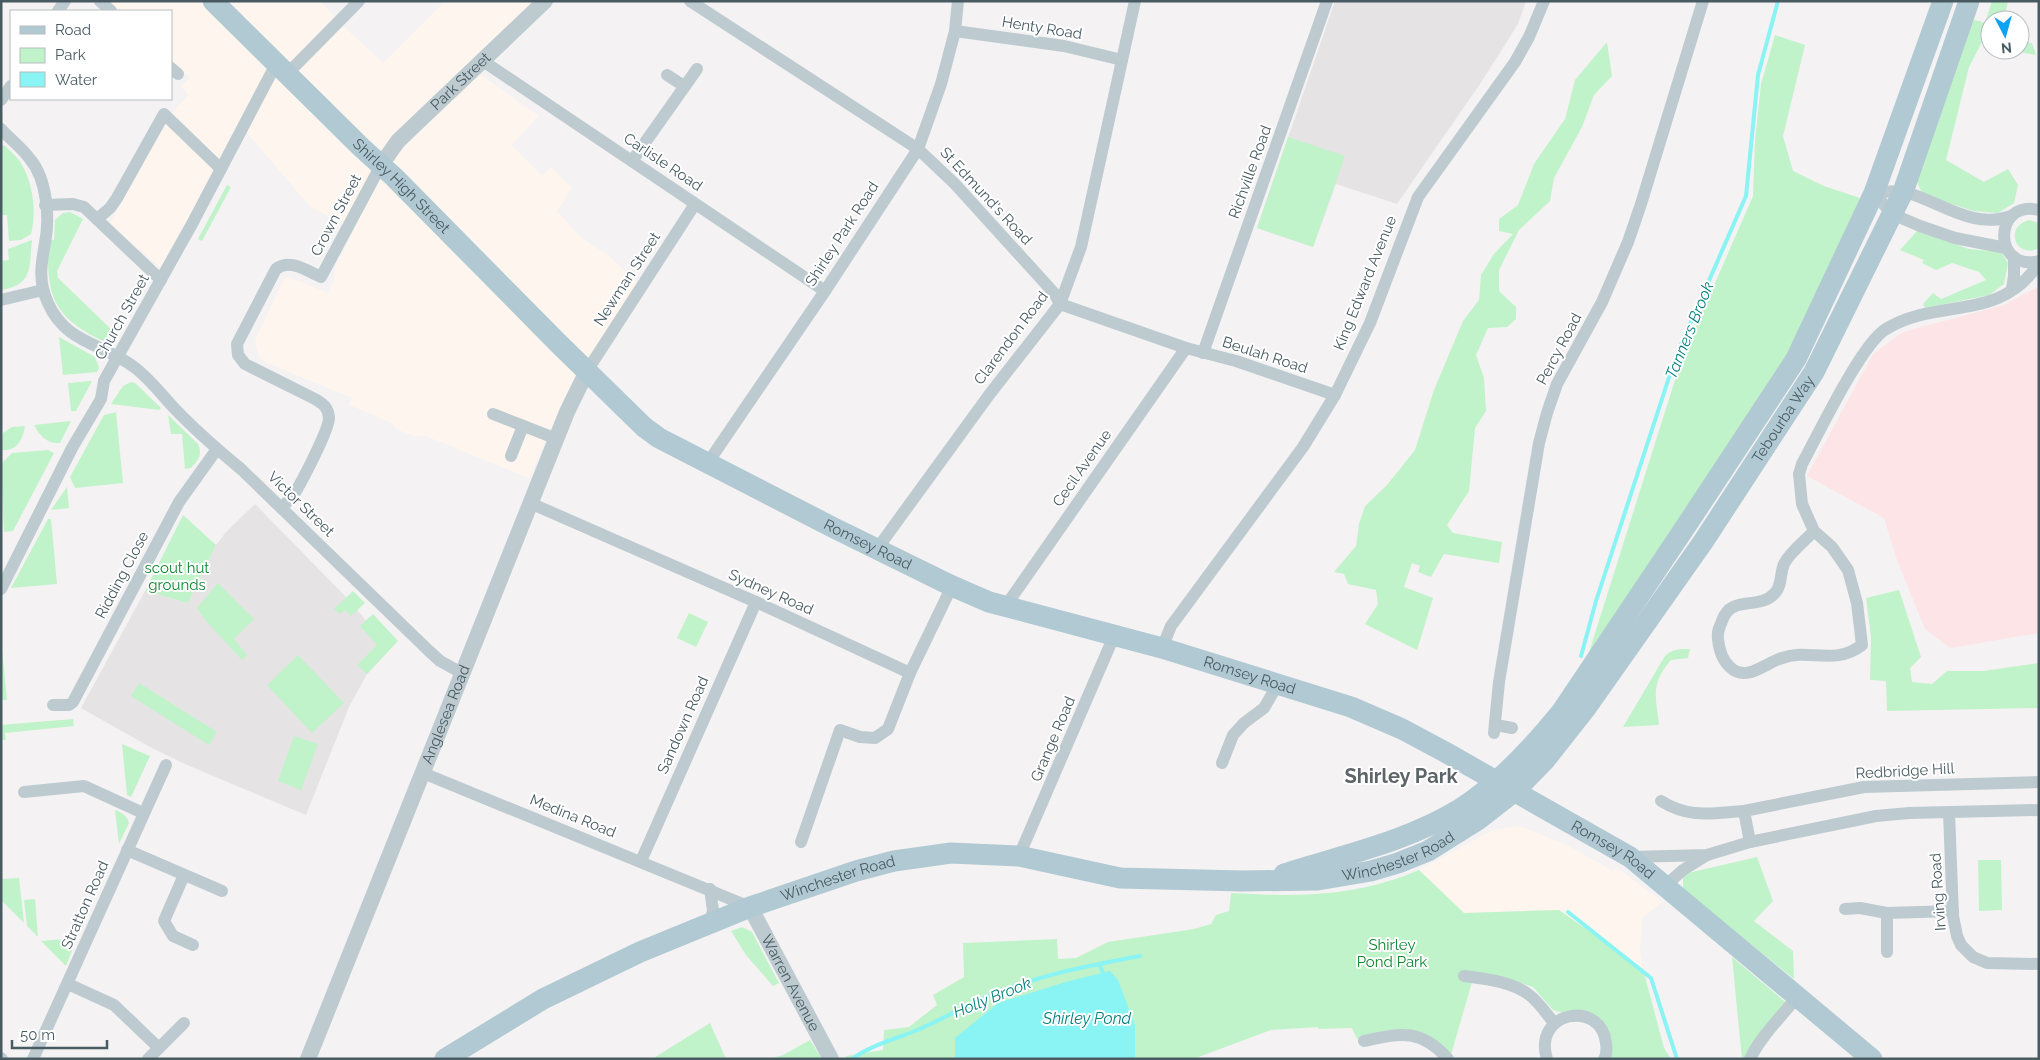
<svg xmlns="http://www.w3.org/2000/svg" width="2040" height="1060" font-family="Raleway,sans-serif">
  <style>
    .commercial { fill: #fef6ee }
    .education { fill: #e6e3e5 }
    .medical { fill: #fde4e7 }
    .green { fill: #c0f3c9 }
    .water { fill: #8af3f3 }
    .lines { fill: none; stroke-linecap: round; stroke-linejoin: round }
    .stream { stroke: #8af3f3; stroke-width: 4 }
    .minor { stroke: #bdcbd0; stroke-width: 12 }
    .tertiary { stroke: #bdcbd0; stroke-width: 16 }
    .primary { stroke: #b1c9d2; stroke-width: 21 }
    .labels { text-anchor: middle; stroke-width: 4; stroke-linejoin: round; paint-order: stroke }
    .street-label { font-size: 15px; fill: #485b62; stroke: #fff }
    .park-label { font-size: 15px; fill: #118632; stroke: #fff }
    .water-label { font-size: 16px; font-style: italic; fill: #078080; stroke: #fff }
    .district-label { font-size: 20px; font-weight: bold; fill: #5e6568; stroke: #fff }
  </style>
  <rect width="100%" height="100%" fill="#f5f2f3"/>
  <g class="commercial">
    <polygon points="106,1 320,1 341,24 383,63 445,1 534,1 468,66 539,116 511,145 542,176 551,167 572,188 557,211 580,237 609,256 638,283 567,393 529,478 426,436 414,436 396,429 390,422 349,405 352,398 263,361 258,355 255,340 284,279 289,277 328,293 334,280 335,267 354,230 311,207 240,125 161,268 110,224 166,119 189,95 181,87 190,78 171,60 171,11 117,11"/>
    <polygon points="1518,826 1565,844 1613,871 1616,867 1662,902 1642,918 1640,952 1643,969 1559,910 1464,913 1419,870 1493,830"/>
  </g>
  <g class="education">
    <polygon points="1335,1 1526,1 1518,24 1482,81 1397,204 1336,184 1313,247 1257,228"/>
    <polygon points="255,504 346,597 390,649 367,674 349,707 306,815 187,765 150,747 81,708 145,591 188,603 216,545 226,532"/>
  </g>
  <polygon class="medical" points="2039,286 2039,633 1950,648 1925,629 1897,560 1884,518 1807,476 1873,354 1903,332 2004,305"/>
  <g class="green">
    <polygon points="1992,1 2008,1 2004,20 1990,20 1990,34 1983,40 1969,67 1946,160 1984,182 2008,169 2018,185 2014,203 1998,213 1974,211 1923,195 1916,180 1971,19 1985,23"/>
    <polygon points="1775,35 1805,45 1783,136 1793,171 1824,186 1860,198 1790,355 1585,665 1681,361 1753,196 1755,141 1761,84"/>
    <polygon points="2020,41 2032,43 2036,55 2009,50 2020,50"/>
    <polygon points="1607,42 1612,76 1594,95 1582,127 1554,178 1550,201 1519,230 1499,270 1499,291 1516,307 1516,319 1507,327 1488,328 1476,355 1484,378 1486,411 1475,428 1469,491 1447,525 1453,533 1502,542 1499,563 1444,554 1431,577 1418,572 1420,566 1412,563 1404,587 1433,598 1417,650 1365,624 1378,604 1376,590 1348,584 1344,574 1334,572 1356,546 1359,524 1365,506 1387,485 1415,450 1434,390 1463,321 1479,300 1481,275 1494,254 1513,234 1499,231 1499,219 1518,205 1534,164 1565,119 1575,80"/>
    <polygon points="1288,137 1345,156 1313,247 1257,228"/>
    <path d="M4,145c6,6 14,12 18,20 11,19 15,48 9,69l-10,6 -12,1 -2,-26h-6v-68z"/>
    <polygon points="227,185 231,187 202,241 198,239"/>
    <path d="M70,212l13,7 -26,52 1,7 59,57 -12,7c-52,-24 -60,-47 -56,-102h5l1,-20 8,-7z"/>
    <path d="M2029,220l10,3v25c-23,12 -36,-21 -10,-28z"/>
    <polygon points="1917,231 1969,249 2001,252 2008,263 2004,284 1989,295 1925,308 1923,304 1933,293 1941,299 1986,280 1979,272 1952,263 1936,270 1922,263 1924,260 1900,250"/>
    <path d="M32,240c-3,26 2,45 -31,50v-29l8,-1 -1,-11z"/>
    <polygon points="59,337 95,357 99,368 97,372 63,375"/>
    <polygon points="92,381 76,411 71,411 68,383"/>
    <polygon points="131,382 135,383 161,408 159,410 111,404 123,386"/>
    <polygon points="116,412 123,483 75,488 70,477 104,415"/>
    <path d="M168,415l30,29c5,11 0,16 -7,24l-6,1 -3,-35h-11z"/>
    <path d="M71,421l-11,22c-13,1 -20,-7 -26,-18z"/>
    <path d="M25,426c-2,13 -8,26 -24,24l2,-17 9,-6z"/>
    <polygon points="48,450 54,453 13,531 4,532 1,464 12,453"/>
    <polygon points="67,487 69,508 51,510"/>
    <polygon points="183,515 216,545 188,603 145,591"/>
    <polygon points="48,519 51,519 57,584 11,588"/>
    <polygon points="218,583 254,619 234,639 247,655 242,660 206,621 197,608"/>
    <polygon points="1899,590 1921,657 1910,668 1912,682 1932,684 1947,671 1983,671 2039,663 2039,708 1887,711 1886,681 1870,680 1871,637 1866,598"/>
    <polygon points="353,591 365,603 351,616 345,610 340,614 334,609"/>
    <polygon points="689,613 708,622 696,647 677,638"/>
    <polygon points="373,614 398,641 367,674 357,665 377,645 360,626"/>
    <polygon points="1,639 7,700 1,700"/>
    <path d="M1690,649l-2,9 -17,2c-21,24 -15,36 -12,65l-36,2 42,-71c7,-7 15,-7 25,-7z"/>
    <polygon points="298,655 344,703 312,733 267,685"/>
    <polygon points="139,683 217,732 209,745 131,696"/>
    <polygon points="73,719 74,726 5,733 6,740 1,740 1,725"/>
    <polygon points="294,736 318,744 301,790 278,781"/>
    <polygon points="122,744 150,756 131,797 127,795"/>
    <path d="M115,810c7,3 12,5 14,13l-10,21z"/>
    <polygon points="1757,857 1773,901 1754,921 1793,951 1794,979 1686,892 1683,887 1683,878 1688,873"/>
    <polygon points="1978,860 2001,860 2002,910 1979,911"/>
    <path d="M1419,870l45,43 95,-3 84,59 21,79 7,11h-63l-4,-34 -51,-15 -20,-23 -26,-9 -35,4 -21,73 -58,-24 -36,8 -5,-11 -34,1v-2l-47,3 -78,29h-347v-3l37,-6 1,-20 25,-3 28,-22 -4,-10 31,-18 -1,-34 94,-4 1,20 18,-1 32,-16 86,-13 17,-5 5,-9 13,-4 2,-18c67,4 125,4 188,-23z"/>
    <polygon points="19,878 24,923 1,900 1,879"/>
    <polygon points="35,899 38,937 27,926 24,900"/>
    <polygon points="742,927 752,932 779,983 773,986 746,955 731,931"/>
    <polygon points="77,938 66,966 41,941"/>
    <polygon points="1732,957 1790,1006 1750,1059 1742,1059"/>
    <polygon points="710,1023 726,1059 652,1059"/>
    <polygon points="810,1040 822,1059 769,1059 783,1055"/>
  </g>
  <polygon class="water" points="1110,971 1118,980 1135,1025 1135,1059 955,1059 955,1038 998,1003 1069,981"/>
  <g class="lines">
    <g class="stream">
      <polyline points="1581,656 1596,601 1676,356 1746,196 1758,75 1778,1"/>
      <polyline points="1568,912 1651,978 1677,1059"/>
      <polyline points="1099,964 1103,973"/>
      <path d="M852,1059c19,-14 41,-19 63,-28 24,-10 46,-23 69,-33 50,-22 103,-32 156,-42"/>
    </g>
    <g class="minor">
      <polyline points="100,1 111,11"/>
      <polyline points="690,1 918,149 955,184 1054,293 1060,304 1186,348 1236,361 1335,395"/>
      <polyline points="58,11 65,1"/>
      <polyline points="955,31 1064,46 1122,60"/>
      <polyline points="483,61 825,291"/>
      <polyline points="171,68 178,74"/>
      <polyline points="287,74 359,1"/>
      <polyline points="667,75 684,86"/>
      <polyline points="1,100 11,86"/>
      <path d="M1,129c9,10 21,19 29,30 17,20 20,59 15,84 -4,22 -7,38 3,60 18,41 55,40 86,64 15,11 27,27 40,41 21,22 44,42 67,61l187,181 12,11 22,12"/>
      <polyline points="632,161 697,69"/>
      <polyline points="1874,193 1892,214 1920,226 1955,238 2006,248"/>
      <path d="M1874,193c10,-1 22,-3 31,-1 36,10 68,38 106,24"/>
      <polyline points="45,205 73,204 84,207 161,280"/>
      <path d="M2039,210c-47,-11 -46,63 0,51"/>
      <polyline points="97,219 110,208 117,198 164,114 221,169"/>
      <polyline points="2012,289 2014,276 2014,257"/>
      <polyline points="1,300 43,290"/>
      <polyline points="1203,353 1327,1"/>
      <polyline points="587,371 695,204"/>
      <polyline points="493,414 557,439"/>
      <polyline points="511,456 523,426"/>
      <polyline points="707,464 825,291 918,149 941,84 955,31 958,1"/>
      <polyline points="530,503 756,602 910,673 952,586"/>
      <path d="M281,507c4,-3 8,-6 11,-10 8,-11 38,-69 37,-80 -1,-10 -6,-13 -14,-18l-70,-35 -7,-9 -1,-11 39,-75c14,-11 31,2 45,8l60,-112"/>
      <path d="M1814,531c-9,10 -24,21 -30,33 -4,9 -2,22 -9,29 -16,18 -44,1 -53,28 -3,7 -5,11 -4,18 1,10 4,21 12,28 16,16 35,-4 52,-9 27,-10 53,8 80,-13l-5,-42 -9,-33 -16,-23 -18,-16 -12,-27 -3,-30 3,-10c16,-29 59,-120 84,-135 52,-32 114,-6 153,-66"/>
      <polyline points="877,549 989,395 1060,304 1081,247 1135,1"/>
      <polyline points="1,589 72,448 101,399 104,381 192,224 276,64"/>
      <polyline points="1005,607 1186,348"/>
      <polyline points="1162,648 1171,626 1303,447 1335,395 1370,323 1418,197 1515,62 1529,37 1544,1"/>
      <polyline points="53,705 69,705 73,702 179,502 217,449"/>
      <polyline points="1496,725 1512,728"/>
      <polyline points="1494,733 1499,682 1539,443 1547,413 1557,384 1602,302 1628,242 1641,204 1703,1"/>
      <polyline points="1222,763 1233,735 1244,723 1264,708 1278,684"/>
      <polyline points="423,773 750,907"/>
      <polyline points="24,792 84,786 143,813"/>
      <path d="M1661,801c29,18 51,12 83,10l6,31"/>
      <polyline points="1744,811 1864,787 2039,782"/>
      <polyline points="1949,812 1953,916 1957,936 1961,945 1973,957 1987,963 2039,964"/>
      <polyline points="801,842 840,730 860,737 875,738 888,729 910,673"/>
      <polyline points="127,850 222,891"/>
      <polyline points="1019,856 1111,643 1113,634"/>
      <polyline points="1630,857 1707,855 1750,842 1876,816 1909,813 2039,810"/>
      <polyline points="641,861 756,602"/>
      <polyline points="184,875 164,921 173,936 193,945"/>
      <polyline points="1666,885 1683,870 1707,855"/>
      <polyline points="1845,909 1860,908 1887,913 1953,911"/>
      <polyline points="1887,913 1887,952"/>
      <polyline points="710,923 713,910 710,889"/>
      <path d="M1464,976c21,3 46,5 64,18 10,7 18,19 26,29"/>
      <polyline points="68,984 114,1005 159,1048"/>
      <path d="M1364,1041c37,-8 57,-13 84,18"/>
      <polyline points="1,1058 2,1059"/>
      <polyline points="33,1059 166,765"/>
      <polyline points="148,1059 184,1023"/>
      <path d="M1547,1059c-15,-48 54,-60 59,-16 1,6 1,11 -2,16"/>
      <path d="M1750,1059c11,-23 31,-42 47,-62"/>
    </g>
    <g class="tertiary">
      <path id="s1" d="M381,165l17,-24 147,-140"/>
      <path id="s2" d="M750,907l81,152"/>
      <path id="s3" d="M308,1059l259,-647 20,-41"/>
    </g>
    <g class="primary">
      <path id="s4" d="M213,1l149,147 32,29 164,166 86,84 15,11 175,90 118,58 37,16 173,46 189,59 51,22 43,23 185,105 242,202"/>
      <path d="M1284,874c59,-19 122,-32 176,-65 39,-25 73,-62 102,-98l126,-188 108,-164 78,-166 69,-192"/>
      <path id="s5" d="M445,1059l98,-60 97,-47 110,-45 106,-36 38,-10 57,-8 68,3 101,22 122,3 76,-1 53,-9 27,-8 30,-12 51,-32 36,-28 30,-31 41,-52 117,-166 111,-170 89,-180 66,-191"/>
    </g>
  </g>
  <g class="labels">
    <g class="street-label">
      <text transform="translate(1042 28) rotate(9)" y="5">Henty Road</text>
      <text dy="5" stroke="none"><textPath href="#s1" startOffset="116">Park Street</textPath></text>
      <text transform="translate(663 162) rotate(34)" y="5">Carlisle Road</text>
      <text transform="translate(1250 172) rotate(-70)" y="5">Richville Road</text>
      <text dy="5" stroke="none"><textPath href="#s4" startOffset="264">Shirley High Street</textPath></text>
      <text transform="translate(986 196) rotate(47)" y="5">St Edmund's Road</text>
      <text transform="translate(336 215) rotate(-62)" y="5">Crown Street</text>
      <text transform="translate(842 234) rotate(-57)" y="5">Shirley Park Road</text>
      <text transform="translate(627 279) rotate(-57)" y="5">Newman Street</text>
      <text transform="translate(1365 283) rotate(-68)" y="5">King Edward Avenue</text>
      <text transform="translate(122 317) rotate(-61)" y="5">Church Street</text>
      <text transform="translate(1011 338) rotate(-53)" y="5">Clarendon Road</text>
      <text transform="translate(1559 349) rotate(-62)" y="5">Percy Road</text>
      <text transform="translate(1265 355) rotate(18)" y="5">Beulah Road</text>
      <text dy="5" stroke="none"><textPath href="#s5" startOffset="1599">Tebourba Way</textPath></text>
      <text transform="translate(1082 468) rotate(-55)" y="5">Cecil Avenue</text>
      <text transform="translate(301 504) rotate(44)" y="5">Victor Street</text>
      <text dy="5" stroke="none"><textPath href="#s4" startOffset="859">Romsey Road</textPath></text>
      <text transform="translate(122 575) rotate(-62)" y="5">Ridding Close</text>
      <text transform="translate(771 592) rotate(24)" y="5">Sydney Road</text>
      <text dy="5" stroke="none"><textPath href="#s4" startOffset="1264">Romsey Road</textPath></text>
      <text dy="5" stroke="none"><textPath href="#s3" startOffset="371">Anglesea Road</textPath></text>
      <text transform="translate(683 725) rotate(-66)" y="5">Sandown Road</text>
      <text transform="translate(1053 739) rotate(-67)" y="5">Grange Road</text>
      <text transform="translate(1905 771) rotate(-3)" y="5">Redbridge Hill</text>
      <text transform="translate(573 816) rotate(22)" y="5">Medina Road</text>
      <text dy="5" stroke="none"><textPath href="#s4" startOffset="1669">Romsey Road</textPath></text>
      <text dy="5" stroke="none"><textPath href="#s5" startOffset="1004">Winchester Road</textPath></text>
      <text dy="5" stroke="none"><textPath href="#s5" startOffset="434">Winchester Road</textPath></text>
      <text transform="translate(1938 892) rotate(-94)" y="5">Irving Road</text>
      <text transform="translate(85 905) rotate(-66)" y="5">Stratton Road</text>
      <text dy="5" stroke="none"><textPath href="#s2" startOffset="86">Warren Avenue</textPath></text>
    </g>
    <g class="park-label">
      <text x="177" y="573">scout hut<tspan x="177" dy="17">grounds</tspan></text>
      <text x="1392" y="950">Shirley<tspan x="1392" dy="17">Pond Park</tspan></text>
    </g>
    <g class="water-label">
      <text transform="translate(1689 330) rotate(-68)" y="6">Tanners Brook</text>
      <text transform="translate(992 997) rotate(-22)" y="6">Holly Brook</text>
      <text x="1087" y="1024">Shirley Pond</text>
    </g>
    <g class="district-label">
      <text x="1401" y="783">Shirley Park</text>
    </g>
  </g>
  <rect width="2040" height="1060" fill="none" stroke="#485b62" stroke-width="5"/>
  <rect x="10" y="10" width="162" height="90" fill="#ffffff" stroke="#b6bdc0"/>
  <rect x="20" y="26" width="25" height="8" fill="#b1c9d2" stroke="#b6bdc0"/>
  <text x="55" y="35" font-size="15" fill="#485b62">Road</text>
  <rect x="20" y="48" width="25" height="15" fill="#c0f3c9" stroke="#b6bdc0"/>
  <text x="55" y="60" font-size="15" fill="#485b62">Park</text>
  <rect x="20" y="72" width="25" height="15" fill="#8af3f3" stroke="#b6bdc0"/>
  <text x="55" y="85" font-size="15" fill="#485b62">Water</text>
  <g transform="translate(2005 35) rotate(174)"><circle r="24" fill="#ffffff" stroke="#b6bdc0"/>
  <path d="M0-4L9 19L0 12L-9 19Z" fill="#0ea2f3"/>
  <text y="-8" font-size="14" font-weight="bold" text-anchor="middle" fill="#485b62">N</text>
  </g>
  <path d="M12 1040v8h95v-8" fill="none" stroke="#485b62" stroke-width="2.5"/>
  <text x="20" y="1040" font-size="15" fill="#485b62" stroke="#ffffff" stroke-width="4" paint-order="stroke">50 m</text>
</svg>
